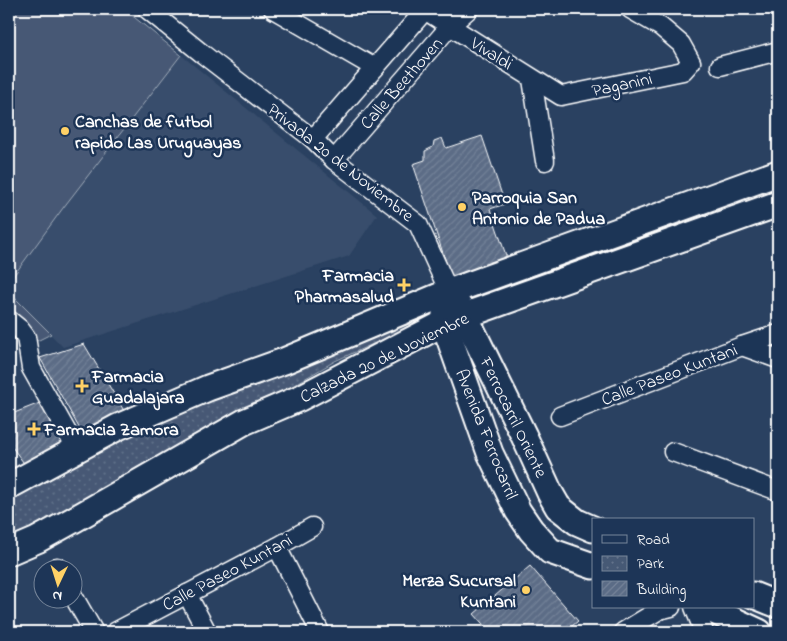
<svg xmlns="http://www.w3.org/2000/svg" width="787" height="641" font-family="'Indie Flower',sans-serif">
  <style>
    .built { fill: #394e6c }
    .park { fill: url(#park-dots); stroke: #a2acba }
    .pitch { fill: #465975; stroke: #a2acba }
    .building { fill: url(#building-hatch); stroke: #fff }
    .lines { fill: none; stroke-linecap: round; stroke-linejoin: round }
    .minor-casing { stroke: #fff; stroke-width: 21 }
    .secondary-casing { stroke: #fff; stroke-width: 29 }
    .minor { stroke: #1d3557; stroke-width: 18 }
    .secondary { stroke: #1d3557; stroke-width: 25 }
    .poi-dot { fill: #ffd166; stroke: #1d3557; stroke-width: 2 }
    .labels { text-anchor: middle; stroke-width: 5; stroke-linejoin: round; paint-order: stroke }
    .street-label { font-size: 18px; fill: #fff; stroke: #1d3557 }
    .poi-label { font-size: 18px; font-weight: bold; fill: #fff; stroke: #1d3557; text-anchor: start }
  </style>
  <defs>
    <pattern id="park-dots" width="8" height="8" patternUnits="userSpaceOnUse" patternTransform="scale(1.25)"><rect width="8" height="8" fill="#465975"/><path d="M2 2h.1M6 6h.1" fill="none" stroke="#62728a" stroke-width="1.8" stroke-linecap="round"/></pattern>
    <pattern id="building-hatch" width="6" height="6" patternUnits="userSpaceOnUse" patternTransform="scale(1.25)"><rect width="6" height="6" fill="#5b6c86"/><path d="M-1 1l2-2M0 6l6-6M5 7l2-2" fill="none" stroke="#748298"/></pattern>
  </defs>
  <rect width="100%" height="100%" fill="#2a4161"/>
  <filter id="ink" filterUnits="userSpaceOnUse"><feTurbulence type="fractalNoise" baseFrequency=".02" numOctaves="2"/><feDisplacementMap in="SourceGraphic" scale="10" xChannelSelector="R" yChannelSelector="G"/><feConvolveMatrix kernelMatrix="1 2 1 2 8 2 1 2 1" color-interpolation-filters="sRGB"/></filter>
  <g filter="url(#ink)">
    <polygon class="built" points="181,55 377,215 349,256 63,347 9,292 9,282 63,208"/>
    <g class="park">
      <polygon points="778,182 778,198 469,306 464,291"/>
      <polygon points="429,304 437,315 335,361 275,396 9,543 9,502 28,485 141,420"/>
    </g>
    <g class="pitch">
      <polygon points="9,9 124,9 181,55 63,208 9,282"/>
      <polygon points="9,292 51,334 35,342 9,309"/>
    </g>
    <g class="building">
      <polygon points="482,136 505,204 490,209 508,261 452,280 413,164 425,160 425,151 433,147 434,141 442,138 446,148"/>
      <polygon points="84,344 126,414 82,433 40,358"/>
      <polygon points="45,401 66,445 26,466 9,443 9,415"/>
      <polygon points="530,566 578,621 565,632 490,632 474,614"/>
    </g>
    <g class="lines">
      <g class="minor-casing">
        <g id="minor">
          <polyline points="147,9 204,55 313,139 334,160 418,224 449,292"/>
          <polyline points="273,9 375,68"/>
          <polyline points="423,9 561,96 683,71 691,62 681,44 661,27 630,9"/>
          <polyline points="720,66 778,51"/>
          <polyline points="532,79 545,161"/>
          <polyline points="313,139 426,9"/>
          <polyline points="334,160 450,26 469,9"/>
          <polyline points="9,320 20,329 26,337 31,368 77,450"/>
          <polyline points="742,346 778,359"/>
          <polyline points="560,416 742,346 778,334"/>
          <polyline points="673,452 778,491"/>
          <polyline points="277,547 320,632"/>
          <polyline points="57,567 58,568"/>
          <polyline points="72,594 94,632"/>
          <polyline points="187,594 207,632"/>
          <polyline points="694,607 704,632"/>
          <polyline points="115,632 277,547 312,527"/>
          <polyline points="623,632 659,610 671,607"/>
        </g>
      </g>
      <g class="secondary-casing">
        <g id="secondary">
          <polyline points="456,302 465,316 524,436 550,493 558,507 577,522 593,529"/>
          <polyline points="446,307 444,323 490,453 518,511 531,530 550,551 593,566"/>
          <polyline points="9,486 118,427 208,388 284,361 449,292 778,173"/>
          <polyline points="9,552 37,540 75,519 244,422 300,398 444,323 778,204"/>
          <polyline points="753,595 778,605"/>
          <polyline points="705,607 759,632"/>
        </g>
      </g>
      <use href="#minor" class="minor"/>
      <use href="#secondary" class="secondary"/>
    </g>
  </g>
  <g class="poi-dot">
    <circle cx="65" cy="131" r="5"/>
    <circle cx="462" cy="207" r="5"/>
    <path d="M401.5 277.5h5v5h5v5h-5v5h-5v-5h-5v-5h5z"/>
    <path d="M79.5 378.5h5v5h5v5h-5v5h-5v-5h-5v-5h5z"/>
    <path d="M31.5 421.5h5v5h5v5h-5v5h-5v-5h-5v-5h5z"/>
    <circle cx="526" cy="590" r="5"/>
  </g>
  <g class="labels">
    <g class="street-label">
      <text transform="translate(492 53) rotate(32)" y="6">Vivaldi</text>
      <text transform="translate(401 83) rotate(-49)" y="6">Calle Beethoven</text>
      <text transform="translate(622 84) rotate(-12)" y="6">Paganini</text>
      <text transform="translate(341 162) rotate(38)" y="6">Privada 20 de Noviembre</text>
      <text transform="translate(384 357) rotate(-26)" y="6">Calzada 20 de Noviembre</text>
      <text transform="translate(669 374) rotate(-21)" y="6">Calle Paseo Kuntani</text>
      <text transform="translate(514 417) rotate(64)" y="6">Ferrocarril Oriente</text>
      <text transform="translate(487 434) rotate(68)" y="6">Avenida Ferrocarril</text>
      <text transform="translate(227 572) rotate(-28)" y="6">Calle Paseo Kuntani</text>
    </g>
    <g class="poi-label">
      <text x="75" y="127">Canchas de futbol<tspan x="75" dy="21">rapido Las Uruguayas</tspan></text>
      <text x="472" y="203">Parroquia San<tspan x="472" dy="21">Antonio de Padua</tspan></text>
      <text x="394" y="281" text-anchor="end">Farmacia<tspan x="394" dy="21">Pharmasalud</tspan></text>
      <text x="92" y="382">Farmacia<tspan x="92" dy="21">Guadalajara</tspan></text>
      <text x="44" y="435">Farmacia Zamora</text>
      <text x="516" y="586" text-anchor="end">Merza Sucursal<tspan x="516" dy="21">Kuntani</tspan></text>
    </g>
  </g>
  <rect width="787" height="641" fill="none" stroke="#1d3557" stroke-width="30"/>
  <rect x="15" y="15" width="757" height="611" fill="none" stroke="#fff" stroke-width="2" filter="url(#ink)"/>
  <rect x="592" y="518" width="162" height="90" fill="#1d3557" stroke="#77869a"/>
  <rect x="602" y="535" width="25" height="8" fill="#1d3557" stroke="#77869a"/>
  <text x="637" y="544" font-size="15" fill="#ffffff">Road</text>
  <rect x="602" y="556" width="25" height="15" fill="url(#park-dots)" stroke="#77869a"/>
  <text x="637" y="568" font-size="15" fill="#ffffff">Park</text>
  <rect x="602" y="581" width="25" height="15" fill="url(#building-hatch)" stroke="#77869a"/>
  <text x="637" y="594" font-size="15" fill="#ffffff">Building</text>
  <g transform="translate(58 584) rotate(184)"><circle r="24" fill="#1d3557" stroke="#77869a"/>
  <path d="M0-4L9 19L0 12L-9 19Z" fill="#ffd166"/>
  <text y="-8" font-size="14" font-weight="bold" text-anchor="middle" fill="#ffffff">N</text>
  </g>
</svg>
